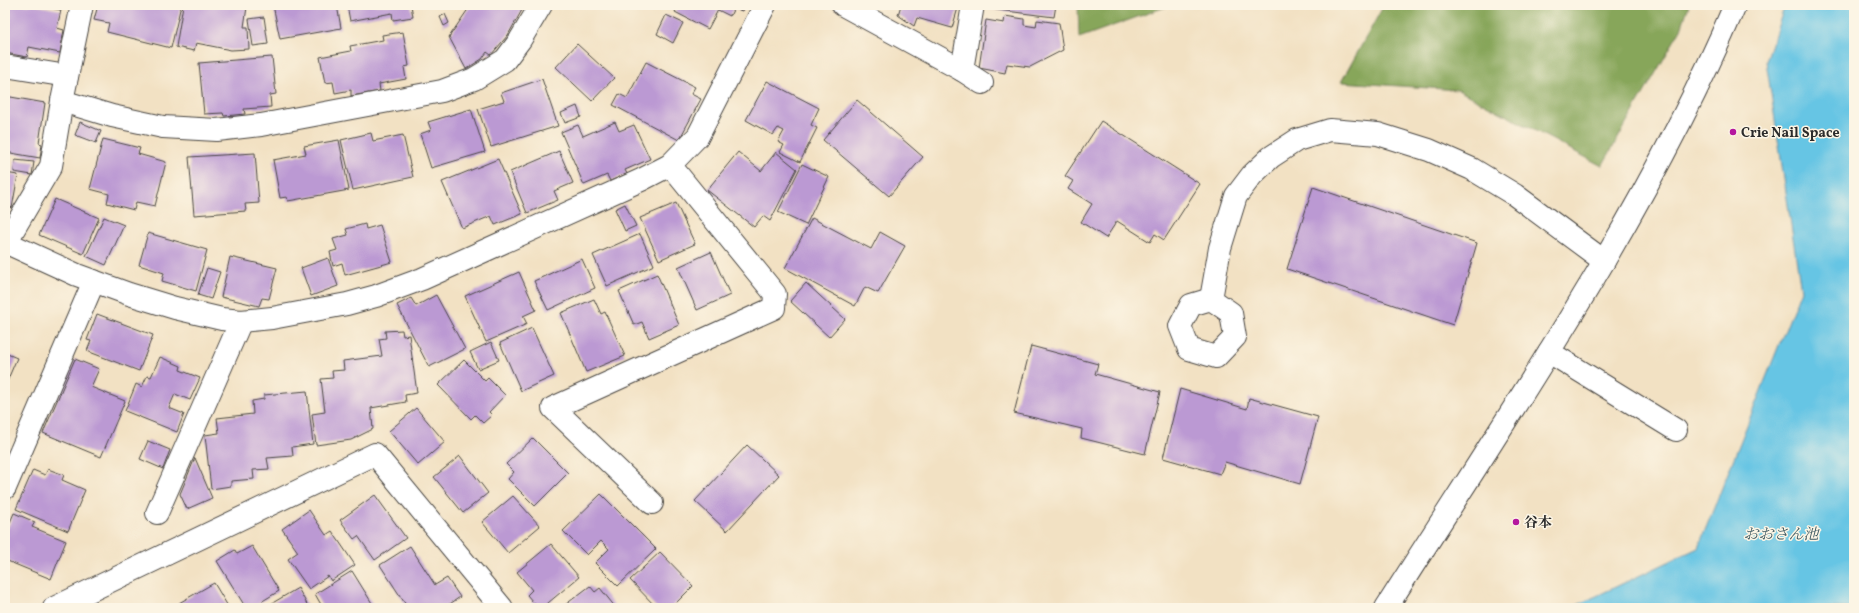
<svg xmlns="http://www.w3.org/2000/svg" width="1859" height="613" font-family="Vollkorn,'Noto Serif JP',serif">
  <style>
    .forest { fill: #87a65a; stroke: #596842 }
    .water { fill: #66c5e4; stroke: #487888 }
    .building { fill: #bb99d3 }
    .lines { fill: none; stroke-linecap: round; stroke-linejoin: round }
    .minor-casing { stroke: #494642; stroke-width: 24 }
    .minor { stroke: #fff; stroke-width: 22 }
    .poi-dot { fill: #b5179e; stroke: #fcf5e5; stroke-width: 1.5 }
    .labels { text-anchor: middle; stroke-width: 3; stroke-linejoin: round; paint-order: stroke }
    .poi-label { font-size: 14px; font-weight: bold; fill: #2b2b2b; stroke: #fcf5e5; text-anchor: start }
    .water-label { font-size: 15px; font-style: italic; fill: #3d5962; stroke: #fcf5e5 }
  </style>
  <rect width="100%" height="100%" fill="#fcf5e5"/>
  <filter id="ink" filterUnits="userSpaceOnUse"><feTurbulence type="fractalNoise" baseFrequency=".025" numOctaves="2"/><feDisplacementMap in="SourceGraphic" scale="8" xChannelSelector="R" yChannelSelector="G"/><feConvolveMatrix kernelMatrix="1 2 1 2 8 2 1 2 1" color-interpolation-filters="sRGB"/></filter>
  <filter id="wash" filterUnits="userSpaceOnUse"><feTurbulence type="fractalNoise" baseFrequency=".012" numOctaves="4" result="noise"/><feDisplacementMap in="SourceGraphic" scale="16" xChannelSelector="R" yChannelSelector="G"/><feGaussianBlur stdDeviation="0.9" result="paint"/><feColorMatrix in="noise" values="0 0 0 0 0 0 0 0 0 0 0 0 0 0 0 0 0 1.4 0 .05"/><feComposite in="paint" operator="in"/></filter>
  <g filter="url(#wash)">
    <rect width="100%" height="100%" fill="#f2e1c3"/>
    <g class="forest">
      <polygon points="1078,5 1171,5 1079,38"/>
      <polygon points="1384,5 1689,5 1681,29 1602,166 1458,90 1341,82"/>
    </g>
    <polygon class="water" points="1785,5 1854,5 1854,608 1571,608 1698,548 1801,290 1766,61"/>
    <g id="blocks">
      <g class="building">
        <polygon points="5,5 34,5 61,10 57,28 64,30 60,53 29,47 27,57 5,53"/>
        <polygon points="98,5 181,5 171,48 107,32 109,23 94,20"/>
        <polygon points="183,5 236,5 247,7 244,27 248,27 249,49 231,50 196,43 194,51 176,47"/>
        <polygon points="273,5 337,5 341,28 280,39"/>
        <polygon points="347,5 411,5 413,17 393,20 392,13 350,21"/>
        <polygon points="471,5 515,5 522,10 508,35 491,55 487,52 482,59 466,69 449,37"/>
        <polygon points="678,5 745,5 742,11 734,8 730,16 718,10 708,29 675,12"/>
        <polygon points="901,5 951,5 951,6 958,8 952,28 917,18 914,26 898,15"/>
        <polygon points="990,5 1056,5 1054,17 990,9"/>
        <polygon points="445,14 449,23 444,26 440,17"/>
        <polygon points="666,15 683,23 673,43 657,34"/>
        <polygon points="1005,16 1024,19 1024,25 1036,27 1037,20 1059,23 1063,50 1030,67 1007,64 1005,73 979,68 986,20 1004,23"/>
        <polygon points="264,17 268,44 253,46 249,19"/>
        <polygon points="403,32 409,66 404,67 406,79 379,84 380,91 351,96 351,90 335,93 333,82 325,83 320,57 351,51 350,46 383,40 382,35"/>
        <polygon points="577,44 614,78 592,101 556,67"/>
        <polygon points="272,57 276,94 270,95 271,107 244,109 245,114 224,116 223,113 204,114 199,63"/>
        <polygon points="646,62 695,87 691,94 701,99 679,140 613,105 619,94 627,98"/>
        <polygon points="542,79 558,126 491,147 478,109 504,101 501,93"/>
        <polygon points="767,81 819,108 811,125 817,128 800,162 780,152 784,145 778,142 784,131 778,128 773,135 746,120"/>
        <polygon points="5,96 45,103 39,143 42,144 40,158 5,152"/>
        <polygon points="857,100 923,157 889,196 823,140"/>
        <polygon points="577,106 581,117 565,123 561,113"/>
        <polygon points="471,109 485,152 431,168 420,134 431,130 428,122"/>
        <polygon points="1101,121 1200,184 1164,240 1155,234 1150,242 1117,221 1106,238 1081,222 1092,204 1068,189 1073,181 1065,176"/>
        <polygon points="80,122 101,131 96,143 75,135"/>
        <polygon points="615,122 619,131 634,125 650,159 625,170 627,174 610,181 607,175 584,185 561,132 578,125 583,136"/>
        <polygon points="371,133 373,141 403,135 413,177 353,190 341,140"/>
        <polygon points="103,139 140,148 138,154 166,162 155,206 136,202 134,210 107,203 109,194 90,189"/>
        <polygon points="339,140 349,190 288,201 287,197 280,198 273,160 306,154 304,146"/>
        <polygon points="559,151 573,183 554,191 558,200 527,213 510,172"/>
        <polygon points="738,152 761,171 776,152 797,169 770,221 763,216 754,227 707,190"/>
        <polygon points="255,153 259,203 245,204 246,211 194,215 189,157"/>
        <polygon points="498,159 522,214 495,225 491,216 462,228 442,182"/>
        <polygon points="15,160 34,162 32,175 14,172"/>
        <polygon points="802,164 829,177 806,225 778,212"/>
        <polygon points="5,173 18,175 12,208 5,206"/>
        <polygon points="1313,187 1477,243 1453,325 1287,269"/>
        <polygon points="55,199 99,218 83,254 39,235"/>
        <polygon points="676,203 695,244 659,260 640,218"/>
        <polygon points="625,204 636,226 625,231 615,209"/>
        <polygon points="104,217 124,225 106,265 86,256"/>
        <polygon points="812,218 871,249 880,232 905,246 878,293 865,287 855,306 785,268"/>
        <polygon points="365,224 366,229 380,225 392,262 345,275 342,263 333,266 330,252 337,250 333,239 348,235 346,229"/>
        <polygon points="148,233 207,250 196,291 162,281 164,273 139,265"/>
        <polygon points="640,234 654,265 607,286 593,255"/>
        <polygon points="711,252 730,295 697,310 678,267"/>
        <polygon points="230,257 277,268 269,299 262,298 259,306 221,297"/>
        <polygon points="328,258 338,286 311,296 301,268"/>
        <polygon points="582,259 595,288 548,310 534,281"/>
        <polygon points="207,268 220,272 211,299 198,295"/>
        <polygon points="519,272 536,310 523,316 527,324 486,342 465,296"/>
        <polygon points="657,274 679,325 649,338 642,322 634,325 619,291"/>
        <polygon points="806,283 845,319 829,337 790,301"/>
        <polygon points="436,295 465,349 429,367 397,305 411,298 416,306"/>
        <polygon points="594,299 601,314 605,312 625,356 586,372 561,313"/>
        <polygon points="97,314 153,335 139,371 87,351 91,341 87,340"/>
        <polygon points="532,328 554,376 521,391 500,343"/>
        <polygon points="402,330 403,336 409,335 417,393 405,395 406,402 371,408 373,429 351,440 316,445 312,414 325,412 321,379 333,378 332,371 344,370 343,361 382,356 379,339 386,338 385,331"/>
        <polygon points="491,342 499,360 478,369 470,352"/>
        <polygon points="1031,346 1098,364 1095,374 1160,392 1145,454 1081,438 1082,429 1014,413"/>
        <polygon points="5,353 17,358 5,386"/>
        <polygon points="160,357 181,366 180,370 200,378 190,400 175,394 169,408 184,414 177,432 125,411 136,384 142,387 147,376 151,377"/>
        <polygon points="75,359 99,369 91,387 125,401 101,457 43,433"/>
        <polygon points="464,360 485,381 488,378 505,395 489,412 492,415 483,423 475,415 471,419 438,385"/>
        <polygon points="1180,389 1247,409 1249,398 1318,417 1300,484 1225,462 1220,474 1163,458"/>
        <polygon points="307,391 313,444 292,447 293,456 267,458 269,469 253,470 254,479 231,481 231,486 211,489 205,435 219,433 217,418 253,414 252,401 264,399 264,395"/>
        <polygon points="416,408 445,442 418,465 389,431"/>
        <polygon points="533,438 568,473 535,506 508,479 514,472 506,464"/>
        <polygon points="148,441 170,450 163,469 140,459"/>
        <polygon points="747,445 779,475 727,531 695,501"/>
        <polygon points="460,456 488,493 463,513 434,477"/>
        <polygon points="195,458 212,498 187,509 180,494"/>
        <polygon points="48,469 64,475 62,480 85,490 68,531 16,509 33,470 45,475"/>
        <polygon points="601,494 656,549 618,586 595,563 609,549 601,541 587,555 563,531"/>
        <polygon points="375,495 406,538 375,560 358,536 354,539 340,520"/>
        <polygon points="513,496 540,526 508,553 482,522"/>
        <polygon points="309,510 326,535 332,531 355,565 331,581 328,576 309,589 288,559 298,552 282,529"/>
        <polygon points="14,513 35,522 32,527 66,541 51,579 5,560 5,534"/>
        <polygon points="551,544 579,577 542,608 538,608 527,595 532,590 517,572"/>
        <polygon points="252,546 279,591 251,608 246,608 217,561 235,550 237,554"/>
        <polygon points="410,546 435,585 447,578 460,597 444,608 408,608 380,565"/>
        <polygon points="660,552 693,586 671,608 657,608 630,580"/>
        <polygon points="352,571 375,608 323,608 315,594"/>
        <polygon points="214,583 229,608 182,608 179,603"/>
        <polygon points="590,586 595,592 600,588 616,608 561,608"/>
        <polygon points="298,588 309,608 264,608"/>
      </g>
    </g>
  </g>
  <g filter="url(#ink)">
    <use href="#blocks" fill-opacity="0" stroke="#494642" stroke-width="1"/>
    <g class="lines">
      <g class="minor-casing">
        <g id="minor">
          <polyline points="843,5 962,70 982,83"/>
          <polyline points="5,66 67,76"/>
          <polyline points="962,70 973,5"/>
          <polyline points="62,101 112,116 163,127 217,130 261,125 442,91 474,79 505,60 520,40 541,5"/>
          <polyline points="5,242 77,275 129,294 175,308 222,319 241,321 272,318 347,304 376,296 422,279 641,180 670,165 698,136 765,5"/>
          <polyline points="5,244 51,166 62,101 82,5"/>
          <polyline points="1211,299 1220,248 1236,196 1252,175 1271,157 1297,140 1330,130 1378,134 1429,150 1472,169 1515,195 1604,261"/>
          <polygon points="1211,299 1231,313 1235,337 1216,357 1189,349 1180,326 1191,305"/>
          <polyline points="1549,352 1676,430"/>
          <polyline points="5,488 94,281"/>
          <polyline points="652,503 553,408 774,308 775,294 670,165"/>
          <polyline points="157,513 241,321"/>
          <polyline points="54,608 375,454 502,608"/>
          <path d="M1386,608c124,-196 258,-389 349,-603"/>
        </g>
      </g>
      <use href="#minor" class="minor"/>
    </g>
  </g>
  <g class="poi-dot">
    <circle cx="1733" cy="132" r="4"/>
    <circle cx="1516" cy="522" r="4"/>
  </g>
  <g class="labels">
    <g class="poi-label">
      <text x="1741" y="137">Crie Nail Space</text>
      <text x="1524" y="527">谷本</text>
    </g>
    <g class="water-label">
      <text x="1781" y="539">おおさん池</text>
    </g>
  </g>
  <rect width="1859" height="613" fill="none" stroke="#fcf5e5" stroke-width="20"/>
</svg>
